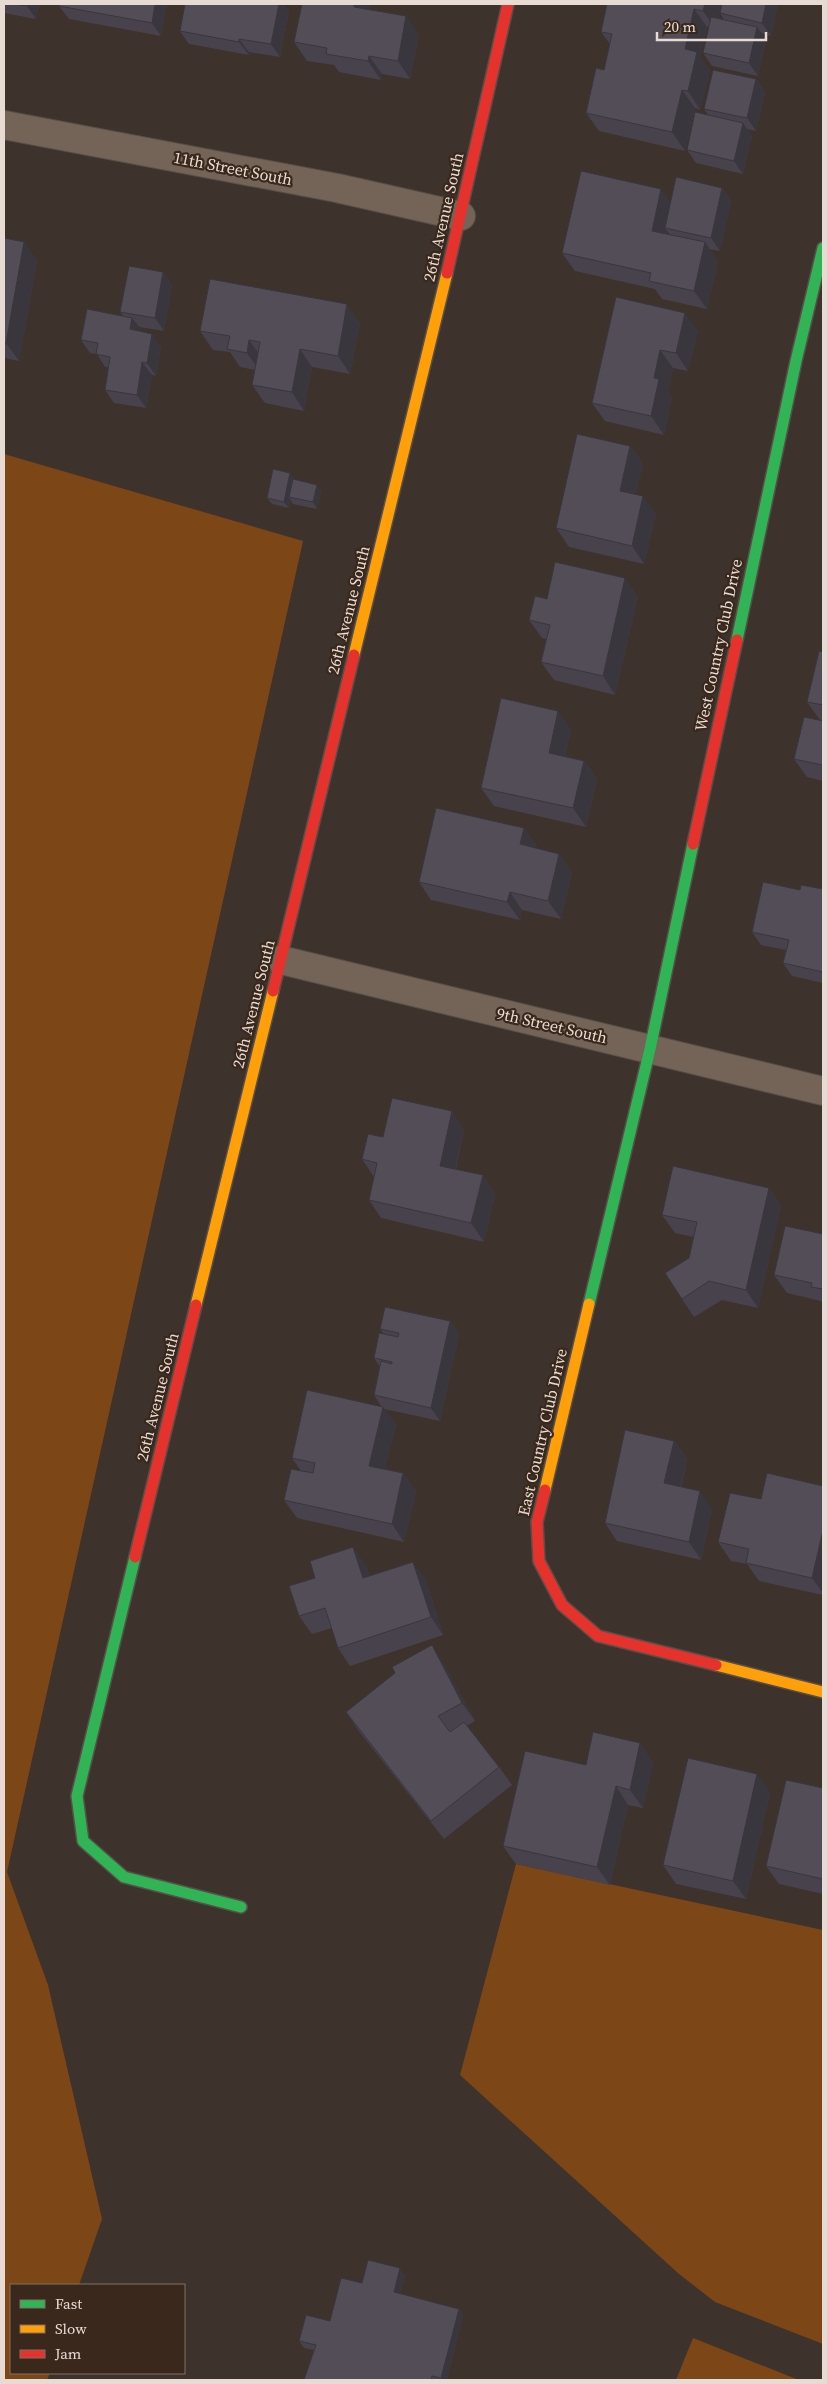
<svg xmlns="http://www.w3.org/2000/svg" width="827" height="2384" font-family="'Source Serif 4',serif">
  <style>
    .green { fill: #7c4616 }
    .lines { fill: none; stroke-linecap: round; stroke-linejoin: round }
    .street-casing { stroke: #574f48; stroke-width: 30 }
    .fast-casing { stroke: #574f48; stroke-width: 14 }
    .slow-casing { stroke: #574f48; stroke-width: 14 }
    .jam-casing { stroke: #574f48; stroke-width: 14 }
    .street { stroke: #746458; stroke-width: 28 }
    .fast { stroke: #30b455; stroke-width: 11 }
    .slow { stroke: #ff9f0a; stroke-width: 11 }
    .jam { stroke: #e5322d; stroke-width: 11 }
    .wall { fill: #47424c }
    .shaded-wall { fill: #3a363e }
    .building { fill: #534d58; stroke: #3a363e }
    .labels { text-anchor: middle; stroke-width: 4.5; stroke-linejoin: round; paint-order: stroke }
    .street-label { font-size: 16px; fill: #e7dbd3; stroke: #39281b }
  </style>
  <rect width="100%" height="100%" fill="#3d332c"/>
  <g class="green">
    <polygon points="4,454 303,541 7,1872 48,1985 102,2219 79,2285 11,2285 11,2373 50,2373 47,2380 4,2380"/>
    <polygon points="516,1864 823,1930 823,2344 715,2302 679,2274 460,2075"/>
    <polygon points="693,2338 799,2380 676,2380"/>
  </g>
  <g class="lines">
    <g class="street-casing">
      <g id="street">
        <polyline points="4,125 337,188 461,216"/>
        <polyline points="281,960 823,1091"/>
      </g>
    </g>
    <g class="fast-casing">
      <g id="fast">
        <polyline points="737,640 796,361 823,248"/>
        <polyline points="589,1304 650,1049 693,844"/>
        <polyline points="135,1557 77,1796 83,1841 124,1877 241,1907"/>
      </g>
    </g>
    <g class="slow-casing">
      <g id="slow">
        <polyline points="354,655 447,273"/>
        <polyline points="196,1305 273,991"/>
        <polyline points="545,1490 589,1304"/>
        <polyline points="716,1665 823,1692"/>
      </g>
    </g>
    <g class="jam-casing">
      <g id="jam">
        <polyline points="447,273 508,4"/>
        <polyline points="693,844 737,640"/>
        <polyline points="273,991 354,655"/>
        <polyline points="545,1490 537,1522 539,1561 562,1605 598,1636 716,1665"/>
        <polyline points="135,1557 196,1305"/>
      </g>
    </g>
    <use href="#street" class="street"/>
    <use href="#fast" class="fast"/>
    <use href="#slow" class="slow"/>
    <use href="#jam" class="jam"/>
  </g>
  <g class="wall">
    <polygon points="4,4 39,4 36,19 4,13"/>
    <polygon points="167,4 161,36 69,19 59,6"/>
    <polygon points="607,4 721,4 718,18 724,20 720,13 778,4 771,36 761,33 766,40 758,76 712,66 703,53 709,27 707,27 700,57 710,70 700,110 695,108 685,151 599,131 586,113 604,70 610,44 601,32"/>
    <polygon points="369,10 419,35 410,79 382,74 381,80 339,72 334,65 307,61 294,42"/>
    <polygon points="289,11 280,57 249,52 249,55 189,44 180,31"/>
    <polygon points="756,79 765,92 756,131 747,129 752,136 743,174 696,163 687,150 709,116 704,109"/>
    <polygon points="722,188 731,201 720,251 709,249 718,261 707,309 662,299 655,289 575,271 562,253 670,202"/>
    <polygon points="4,238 24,242 37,261 19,361 4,358"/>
    <polygon points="163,272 172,285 164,331 139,327 141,331 161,347 156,376 152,375 146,408 114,403 105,390 109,367 105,367 97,354 90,353 81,340 123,316 120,312"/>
    <polygon points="616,297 698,331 688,371 673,368 668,392 672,398 664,435 605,421 592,403"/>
    <polygon points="360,323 350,374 312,367 304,411 265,403 252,385 255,370 240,367 230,352 213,350 200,331"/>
    <polygon points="630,446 643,464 636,494 656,514 644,564 569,547 556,528"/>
    <polygon points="290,473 294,480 317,485 321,492 317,509 293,504 290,499 289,508 272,504 267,498"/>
    <polygon points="638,596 615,695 554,680 541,662 546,639 542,638 529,620 547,599"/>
    <polygon points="823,652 823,721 820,720 807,702"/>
    <polygon points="823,721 823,781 807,777 794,759"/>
    <polygon points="571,729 565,756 584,761 597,779 586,827 494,806 481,788"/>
    <polygon points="524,828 537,846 536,848 559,854 572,872 561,919 522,910 520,920 431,900 419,882"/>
    <polygon points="823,889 823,983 792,976 783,963 786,950 761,945 752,932 800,890"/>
    <polygon points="464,1129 456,1169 483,1175 495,1194 484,1242 381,1218 369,1200 374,1177 362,1159 383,1137"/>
    <polygon points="769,1188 781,1206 758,1308 722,1300 694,1317 682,1299 694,1237 675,1233 662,1215"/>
    <polygon points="823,1232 823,1304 821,1301 787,1293 774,1275 823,1234"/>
    <polygon points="450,1321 459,1334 440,1421 384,1409 396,1425 385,1469 403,1473 416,1492 404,1542 297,1518 284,1500 301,1471 292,1458 381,1406 374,1395 380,1367 374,1358 384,1334 380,1329"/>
    <polygon points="674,1441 687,1459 681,1487 712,1510 701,1560 617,1541 605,1523"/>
    <polygon points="823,1486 823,1595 759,1581 747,1564 731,1561 718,1542 761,1499"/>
    <polygon points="366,1565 369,1576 426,1580 443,1635 350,1666 338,1648 332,1628 312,1634 299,1616"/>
    <polygon points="444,1664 475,1721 467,1726 499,1767 512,1785 444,1839 358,1730 346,1712"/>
    <polygon points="653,1762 643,1808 628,1805 610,1885 516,1864 503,1846 586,1765"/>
    <polygon points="823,1788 823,1894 779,1884 766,1866"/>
    <polygon points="770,1792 746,1899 676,1884 663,1865"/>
    <polygon points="405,2275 400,2294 459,2309 463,2315 447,2380 304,2380 314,2350 304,2348 299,2341 330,2321 362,2283"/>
  </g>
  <g class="shaded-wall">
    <polygon points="27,4 39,4 36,19 27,6"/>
    <polygon points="155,4 167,4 161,36 152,23"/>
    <polygon points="279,4 284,4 289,11 280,57 271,44"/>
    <polygon points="354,4 371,4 367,25 354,7"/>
    <polygon points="705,4 721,4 716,29 703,11"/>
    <polygon points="766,4 778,4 771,36 762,23"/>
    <polygon points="694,9 707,27 700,57 710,70 700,110 688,91 685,49"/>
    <polygon points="406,16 419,35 410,79 398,61"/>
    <polygon points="757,27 766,40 758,76 749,63"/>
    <polygon points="239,39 249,52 249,55 239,42"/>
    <polygon points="369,56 382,74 381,80 368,61"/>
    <polygon points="756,79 765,92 756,131 747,118"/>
    <polygon points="682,90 695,108 685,151 672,132"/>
    <polygon points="743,123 752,136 743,174 734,161"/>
    <polygon points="722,188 731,201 720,251 711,238"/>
    <polygon points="661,189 674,208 665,228 669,233 665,249 652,231"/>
    <polygon points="24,242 37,261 19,361 6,343"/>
    <polygon points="705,242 718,261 707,309 694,291"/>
    <polygon points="163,272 172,285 164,331 155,318"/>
    <polygon points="347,304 360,323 350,374 338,356"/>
    <polygon points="685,313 698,331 688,371 676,353"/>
    <polygon points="132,318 142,330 139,342 130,329"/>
    <polygon points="152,334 161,347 156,376 147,363"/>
    <polygon points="249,340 262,358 260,371 247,353"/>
    <polygon points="300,349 312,367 304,411 292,392"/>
    <polygon points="660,350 673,368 668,392 672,398 664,435 651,416 654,378"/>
    <polygon points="142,362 152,375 146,408 137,395"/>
    <polygon points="630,446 643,464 633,509 620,491"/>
    <polygon points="290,473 294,480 289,497 290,499 289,508 284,502"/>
    <polygon points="317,485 321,492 317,509 313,502"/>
    <polygon points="643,496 656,514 644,564 632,546"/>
    <polygon points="625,578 638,596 615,695 603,676"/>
    <polygon points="558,711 571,729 561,771 549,753"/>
    <polygon points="584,761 597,779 586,827 573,808"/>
    <polygon points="524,828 537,846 533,863 520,844"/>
    <polygon points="559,854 572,872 561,919 548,901"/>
    <polygon points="510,892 522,910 520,920 507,902"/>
    <polygon points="452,1111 464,1129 452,1184 440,1166"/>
    <polygon points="483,1175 495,1194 484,1242 471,1223"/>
    <polygon points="769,1188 781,1206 758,1308 746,1290"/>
    <polygon points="450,1321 459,1334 440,1421 431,1408"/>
    <polygon points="383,1407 396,1425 382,1484 369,1466"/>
    <polygon points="674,1441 687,1459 677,1501 664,1483"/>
    <polygon points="403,1473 416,1492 404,1542 392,1524"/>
    <polygon points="700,1491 712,1510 701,1560 689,1542"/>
    <polygon points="823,1530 823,1593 812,1578"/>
    <polygon points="353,1547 366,1565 376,1596 363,1578"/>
    <polygon points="413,1562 426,1580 443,1635 431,1617"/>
    <polygon points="432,1645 444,1664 475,1721 462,1703"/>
    <polygon points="640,1743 653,1762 643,1808 630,1790"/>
    <polygon points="757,1774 770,1792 746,1899 733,1881"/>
    <polygon points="616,1786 628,1805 610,1885 597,1867"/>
    <polygon points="400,2268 405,2275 399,2299 394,2292"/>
    <polygon points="459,2309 463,2315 447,2380 442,2380 441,2378"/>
  </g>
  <g class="building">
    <polygon points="14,4 27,4 27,6"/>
    <polygon points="60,4 155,4 152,23 59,6"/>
    <polygon points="185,4 279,4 271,44 239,39 239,42 180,31"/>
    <polygon points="302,4 354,4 354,7 406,16 398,61 369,56 368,61 326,54 327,48 294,42"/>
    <polygon points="607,4 705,4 703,11 694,9 685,49 697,52 688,91 682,90 672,132 586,113 596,68 604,70 612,34 601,32"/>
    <polygon points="722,4 766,4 762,23 720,13"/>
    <polygon points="711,17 757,27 749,63 703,53"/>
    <polygon points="713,70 756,79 747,118 704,109"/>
    <polygon points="695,112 743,123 734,161 687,150"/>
    <polygon points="581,171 661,189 652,231 705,242 694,291 649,281 651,273 562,253"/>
    <polygon points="676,177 722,188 711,238 665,228"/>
    <polygon points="4,238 24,242 6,343 4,342"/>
    <polygon points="129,266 163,272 155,318 120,312"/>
    <polygon points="210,279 347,304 338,356 300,349 292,392 252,385 260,342 249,340 247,353 227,349 230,336 200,331"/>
    <polygon points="616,297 685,313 676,353 660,350 654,378 659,379 651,416 592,403"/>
    <polygon points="87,309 132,318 130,329 152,334 147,363 142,362 137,395 105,390 110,357 96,354 98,343 81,340"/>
    <polygon points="577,434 630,446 620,491 643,496 632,546 556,528"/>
    <polygon points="273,469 290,473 284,502 267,498"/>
    <polygon points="293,479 317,485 313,502 289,497"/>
    <polygon points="555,562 625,578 603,676 541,662 550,625 529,620 535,596 547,599"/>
    <polygon points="819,651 823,652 823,705 807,702"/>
    <polygon points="501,698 558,711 549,753 584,761 573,808 481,788"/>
    <polygon points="804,717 823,721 823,765 794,759"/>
    <polygon points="436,808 524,828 520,844 559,854 548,901 510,892 507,902 419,882"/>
    <polygon points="763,882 800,890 801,885 823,889 823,972 783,963 789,940 752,932"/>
    <polygon points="392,1098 452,1111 440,1166 483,1175 471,1223 369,1200 377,1163 362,1159 368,1134 383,1137"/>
    <polygon points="673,1166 769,1188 746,1290 709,1281 682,1299 665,1273 689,1258 697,1222 662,1215"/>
    <polygon points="785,1226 823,1234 823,1232 823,1289 811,1287 812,1283 774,1275"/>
    <polygon points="385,1307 450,1321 431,1408 374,1395 381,1361 392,1364 392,1362 374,1358 379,1333 398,1337 399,1333 380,1329"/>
    <polygon points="307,1390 383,1407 369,1466 403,1473 392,1524 284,1500 291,1469 313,1473 315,1463 292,1458"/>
    <polygon points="625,1430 674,1441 664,1483 700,1491 689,1542 605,1523"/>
    <polygon points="767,1473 823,1486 823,1530 812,1578 746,1563 749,1549 718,1542 730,1493 761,1499"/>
    <polygon points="353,1547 363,1578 413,1562 431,1617 338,1648 325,1608 299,1616 289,1586 315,1578 310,1561"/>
    <polygon points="432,1645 462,1703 438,1716 450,1732 464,1722 499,1767 431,1821 346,1712 395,1673 392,1667"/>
    <polygon points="593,1732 640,1743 630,1790 616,1786 597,1867 503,1846 525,1751 586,1765"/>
    <polygon points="688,1758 757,1774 733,1881 663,1865"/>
    <polygon points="786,1780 823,1788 823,1879 766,1866"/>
    <polygon points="368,2260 400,2268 394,2292 459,2309 441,2378 432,2376 431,2380 304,2380 316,2345 299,2341 306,2315 330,2321 341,2278 362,2283"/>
  </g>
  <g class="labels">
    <g class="street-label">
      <text transform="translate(233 168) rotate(11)" y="6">11th Street South</text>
      <text transform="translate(443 217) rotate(-77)" y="6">26th Avenue South</text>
      <text transform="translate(348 610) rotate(-76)" y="6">26th Avenue South</text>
      <text transform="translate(718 645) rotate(-78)" y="6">West Country Club Drive</text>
      <text transform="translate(253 1004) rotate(-76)" y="6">26th Avenue South</text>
      <text transform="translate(552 1025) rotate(13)" y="6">9th Street South</text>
      <text transform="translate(157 1397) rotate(-76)" y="6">26th Avenue South</text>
      <text transform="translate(542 1432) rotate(-77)" y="6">East Country Club Drive</text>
    </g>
  </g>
  <rect width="827" height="2384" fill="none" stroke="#e7dbd3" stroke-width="10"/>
  <rect x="10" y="2284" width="175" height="90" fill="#39281b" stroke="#7f7065"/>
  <rect x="20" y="2300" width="25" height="8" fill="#30b455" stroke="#7f7065"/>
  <text x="55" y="2309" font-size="15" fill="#e7dbd3">Fast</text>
  <rect x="20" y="2325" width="25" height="8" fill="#ff9f0a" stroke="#7f7065"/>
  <text x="55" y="2334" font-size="15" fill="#e7dbd3">Slow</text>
  <rect x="20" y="2350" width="25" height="8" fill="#e5322d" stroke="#7f7065"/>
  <text x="55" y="2359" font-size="15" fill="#e7dbd3">Jam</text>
  <path d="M657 32v8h109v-8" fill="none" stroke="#e7dbd3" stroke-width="2.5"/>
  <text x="664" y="32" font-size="15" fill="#e7dbd3" stroke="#39281b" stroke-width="4" paint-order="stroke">20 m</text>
</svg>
